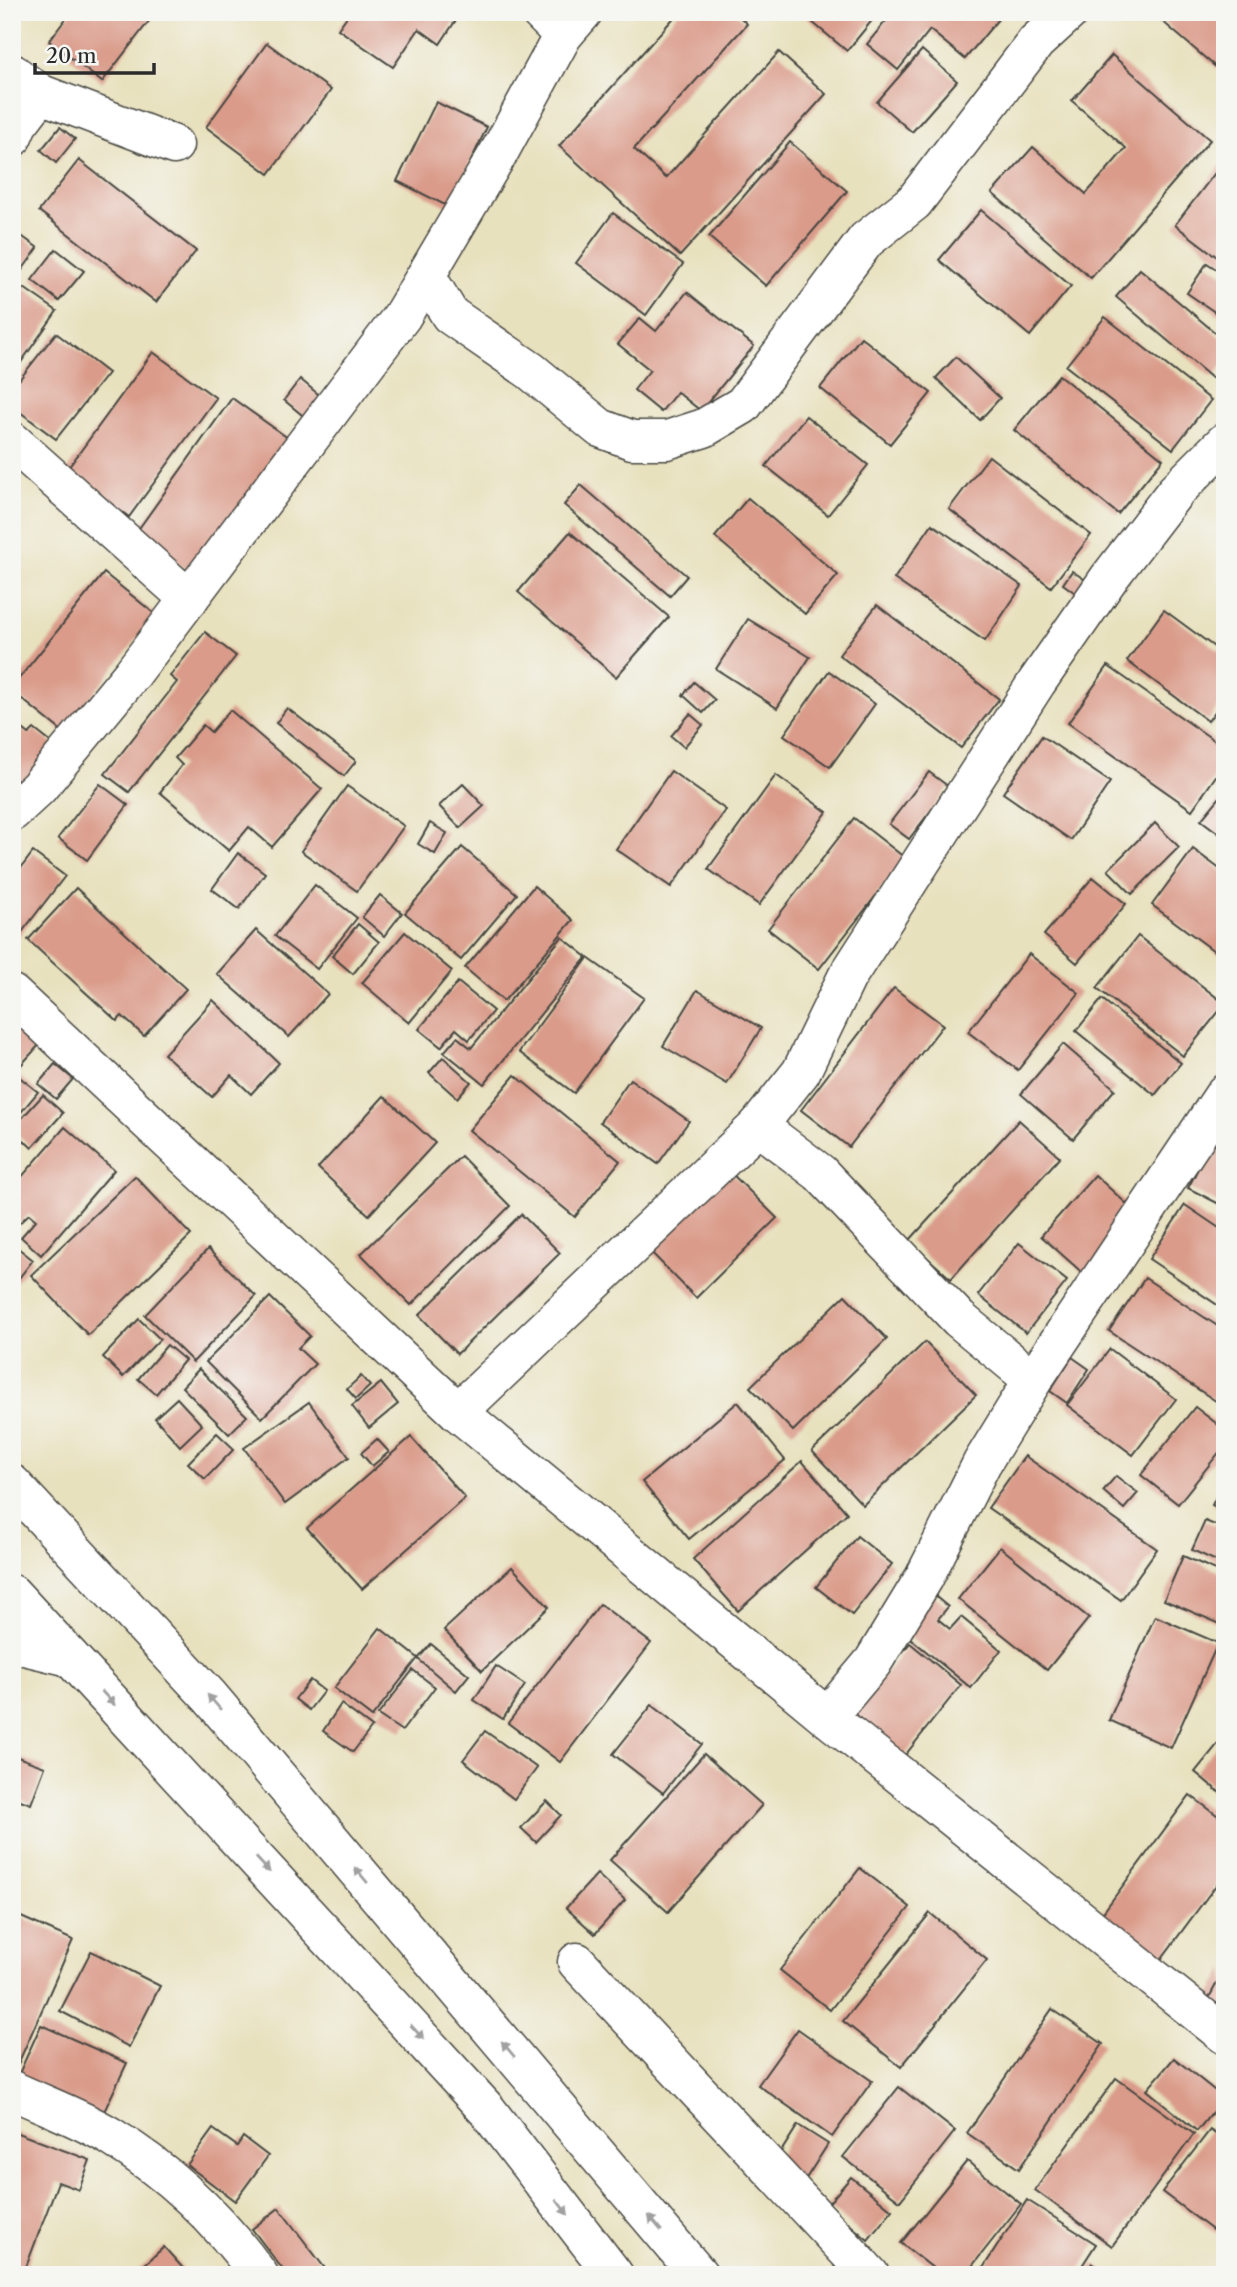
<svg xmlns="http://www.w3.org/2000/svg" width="1237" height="2287" font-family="'Libre Caslon Text',serif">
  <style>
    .building { fill: #da9b8a }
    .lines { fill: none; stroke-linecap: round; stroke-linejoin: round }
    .minor-casing { stroke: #474641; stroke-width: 41 }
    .secondary-casing { stroke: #474641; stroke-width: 41 }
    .minor { stroke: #fff; stroke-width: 38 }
    .secondary { stroke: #fff; stroke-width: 38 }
    .oneway { fill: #a0a0a0 }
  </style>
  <rect width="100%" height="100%" fill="#f6f6f2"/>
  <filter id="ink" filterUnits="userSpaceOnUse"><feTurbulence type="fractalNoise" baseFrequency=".0143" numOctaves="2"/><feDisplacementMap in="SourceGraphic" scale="14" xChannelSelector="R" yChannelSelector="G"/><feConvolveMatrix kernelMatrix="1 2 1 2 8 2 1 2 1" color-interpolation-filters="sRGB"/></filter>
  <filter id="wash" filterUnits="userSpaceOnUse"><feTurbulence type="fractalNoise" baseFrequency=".00686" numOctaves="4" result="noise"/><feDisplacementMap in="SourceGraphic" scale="28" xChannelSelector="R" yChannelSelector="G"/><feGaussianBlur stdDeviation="1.57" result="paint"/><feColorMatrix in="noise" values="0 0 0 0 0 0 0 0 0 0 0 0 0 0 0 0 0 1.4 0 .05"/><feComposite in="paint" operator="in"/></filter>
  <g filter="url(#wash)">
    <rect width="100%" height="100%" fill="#e8e1be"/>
    <g id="blocks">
      <g class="building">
        <polygon points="71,12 156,12 102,82 49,41"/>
        <polygon points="350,12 450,12 448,14 456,20 440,44 419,29 393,67 338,29"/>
        <polygon points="679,12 735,12 747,24 634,149 666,178 779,52 826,94 680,256 559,146"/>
        <polygon points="800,12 879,12 847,51"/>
        <polygon points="893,12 1004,12 965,59 930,30 898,70 867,44"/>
        <polygon points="1170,12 1225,12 1225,75 1162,21"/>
        <polygon points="267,43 331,90 269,174 206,127"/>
        <polygon points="922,50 957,81 912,132 877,102"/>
        <polygon points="1112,55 1210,140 1091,278 992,193 1033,147 1086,194 1126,148 1072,101"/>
        <polygon points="436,102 487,127 449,207 397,181"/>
        <polygon points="60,127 75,139 56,163 41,150"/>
        <polygon points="790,142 847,191 766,286 709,237"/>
        <polygon points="79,160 196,251 156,302 39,211"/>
        <polygon points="1225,160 1225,263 1175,225"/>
        <polygon points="981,210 1071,286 1030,336 939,260"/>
        <polygon points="613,213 683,264 646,315 576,263"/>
        <polygon points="12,229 38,248 12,284"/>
        <polygon points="56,249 84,271 59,301 32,280"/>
        <polygon points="1207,263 1225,275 1225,319 1187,293"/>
        <polygon points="1140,269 1225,341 1225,363 1212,378 1116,297"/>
        <polygon points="24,288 57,311 12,375 12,304"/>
        <polygon points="687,292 754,346 701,411 677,392 661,412 634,390 650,370 618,344 640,318 656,331"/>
        <polygon points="1105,317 1211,400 1173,449 1066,366"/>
        <polygon points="56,333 108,373 56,439 12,406 12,389"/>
        <polygon points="861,337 931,393 890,444 820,388"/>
        <polygon points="153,352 216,398 129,517 66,471"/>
        <polygon points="956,357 1000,398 980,420 936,378"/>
        <polygon points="1059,375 1163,459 1118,514 1014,430"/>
        <polygon points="300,379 330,404 313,424 284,400"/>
        <polygon points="232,398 292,441 196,577 135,534"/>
        <polygon points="806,416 868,465 828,515 766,466"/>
        <polygon points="989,456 1091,535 1051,587 949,509"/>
        <polygon points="581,485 687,576 670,596 564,505"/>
        <polygon points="748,498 838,575 805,614 715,537"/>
        <polygon points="932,524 1022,586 985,641 894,579"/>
        <polygon points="570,532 669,617 616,677 518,592"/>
        <polygon points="1072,571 1090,583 1081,597 1063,584"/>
        <polygon points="104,573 156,615 63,732 12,691 12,687"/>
        <polygon points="877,605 999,699 961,748 839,655"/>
        <polygon points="1164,610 1225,655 1225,698 1208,721 1127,661"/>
        <polygon points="748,619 810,657 777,708 716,669"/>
        <polygon points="205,632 236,656 129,792 105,774 177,682 170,676"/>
        <polygon points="1108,666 1225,748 1225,763 1192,810 1068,723"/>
        <polygon points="829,671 875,704 830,767 784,735"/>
        <polygon points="694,682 715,700 703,713 683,695"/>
        <polygon points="287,708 356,761 344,776 276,723"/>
        <polygon points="230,710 322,789 272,847 249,827 229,851 160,792 182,765 175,758 203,725 211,732"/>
        <polygon points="690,714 703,725 684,747 671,736"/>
        <polygon points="12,720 29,734 34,729 58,748 12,805"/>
        <polygon points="1042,736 1110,782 1071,840 1003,793"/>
        <polygon points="671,771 726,810 671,887 616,849"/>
        <polygon points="929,772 949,787 909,839 889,824"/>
        <polygon points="776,775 827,812 759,905 708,869"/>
        <polygon points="100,784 128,805 87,860 58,838"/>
        <polygon points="463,784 484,806 460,828 439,806"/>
        <polygon points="347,786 404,826 357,891 301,851"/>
        <polygon points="1225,791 1225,838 1201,820"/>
        <polygon points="854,818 905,858 819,969 768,929"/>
        <polygon points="430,823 447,833 435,854 418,844"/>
        <polygon points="1155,823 1179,847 1132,894 1108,870"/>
        <polygon points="462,847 517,894 461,960 405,913"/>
        <polygon points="1193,849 1225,873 1225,959 1152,905"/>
        <polygon points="33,852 65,876 12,945 12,880"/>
        <polygon points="238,853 265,873 239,909 212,889"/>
        <polygon points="1093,877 1126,904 1077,963 1044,935"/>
        <polygon points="315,885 357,918 317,969 275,936"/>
        <polygon points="534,886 573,920 504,1001 465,968"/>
        <polygon points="76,888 186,989 144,1036 122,1016 117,1021 28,940"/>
        <polygon points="380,895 402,913 384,936 362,917"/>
        <polygon points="358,924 379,942 353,974 332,956"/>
        <polygon points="256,930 328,994 289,1037 217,974"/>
        <polygon points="405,932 452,971 409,1023 362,983"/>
        <polygon points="1138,936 1225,1004 1183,1056 1097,988"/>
        <polygon points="562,937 587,957 484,1084 444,1052 457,1037 471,1048"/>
        <polygon points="1029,954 1079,993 1018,1070 968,1032"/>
        <polygon points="588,958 644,998 574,1093 519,1052"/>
        <polygon points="458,982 493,1011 469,1040 456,1029 441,1047 419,1029"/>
        <polygon points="894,988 943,1025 849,1147 801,1110"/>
        <polygon points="697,990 761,1028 727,1084 663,1046"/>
        <polygon points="1102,999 1181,1063 1155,1095 1076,1031"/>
        <polygon points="213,1000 279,1063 251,1094 231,1075 212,1097 164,1054"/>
        <polygon points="12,1020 40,1044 21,1065 12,1057"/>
        <polygon points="1063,1044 1115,1089 1073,1139 1021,1094"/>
        <polygon points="443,1057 471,1082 457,1098 429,1073"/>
        <polygon points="55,1064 73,1079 56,1099 38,1084"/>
        <polygon points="12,1071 38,1092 12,1123"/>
        <polygon points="515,1075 620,1161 575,1217 469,1130"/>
        <polygon points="630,1079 689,1121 658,1164 600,1122"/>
        <polygon points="43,1095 63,1113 32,1148 12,1129"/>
        <polygon points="384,1096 435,1143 369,1215 318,1168"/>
        <polygon points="1019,1120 1060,1157 951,1279 909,1241"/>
        <polygon points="65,1127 114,1170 41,1255 21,1237 36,1220 29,1214 12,1230 12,1188"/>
        <polygon points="1217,1132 1225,1136 1225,1207 1188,1188"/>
        <polygon points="461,1156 510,1206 411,1305 361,1254"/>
        <polygon points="723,1165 777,1218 696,1298 644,1245"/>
        <polygon points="1095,1175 1140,1216 1086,1276 1041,1236"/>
        <polygon points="135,1176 191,1235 88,1335 31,1275"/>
        <polygon points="1185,1205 1225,1232 1225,1310 1149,1259"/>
        <polygon points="521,1214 560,1253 457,1354 419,1315"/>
        <polygon points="1019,1243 1067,1281 1026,1333 978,1295"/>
        <polygon points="18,1248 33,1260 12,1287 12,1255"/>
        <polygon points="208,1249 256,1296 193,1362 145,1315"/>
        <polygon points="1145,1278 1225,1331 1225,1407 1109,1331"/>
        <polygon points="845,1295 887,1339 793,1431 750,1387"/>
        <polygon points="270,1297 310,1336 298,1348 315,1364 262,1418 206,1362"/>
        <polygon points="139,1319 160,1339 123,1377 103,1357"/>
        <polygon points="925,1342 976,1395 863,1505 812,1451"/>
        <polygon points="167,1345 185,1360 156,1394 138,1379"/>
        <polygon points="1110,1349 1176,1399 1133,1455 1067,1405"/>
        <polygon points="1072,1357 1089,1369 1067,1403 1050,1391"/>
        <polygon points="199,1369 247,1416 229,1434 182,1387"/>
        <polygon points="361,1376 370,1386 356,1399 347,1389"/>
        <polygon points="381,1383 398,1404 369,1428 352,1406"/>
        <polygon points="177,1398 202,1425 180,1446 155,1418"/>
        <polygon points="309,1402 349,1457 285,1504 244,1448"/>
        <polygon points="738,1402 785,1460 689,1539 642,1482"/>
        <polygon points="1195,1407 1225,1430 1225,1445 1178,1504 1141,1475"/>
        <polygon points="217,1433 234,1449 205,1479 188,1463"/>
        <polygon points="411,1437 465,1498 362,1589 307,1528"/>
        <polygon points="377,1439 389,1452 372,1466 361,1453"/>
        <polygon points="1025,1456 1157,1549 1121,1600 988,1508"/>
        <polygon points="802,1461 847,1513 738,1611 693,1559"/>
        <polygon points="1116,1476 1138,1493 1124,1509 1103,1491"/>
        <polygon points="1225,1479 1225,1511 1212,1505"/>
        <polygon points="1205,1521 1225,1529 1225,1565 1192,1550"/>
        <polygon points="857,1536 892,1564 852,1615 816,1587"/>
        <polygon points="1000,1547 1089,1618 1047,1670 958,1599"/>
        <polygon points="1183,1556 1225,1574 1225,1626 1164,1600"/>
        <polygon points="512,1567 549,1607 482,1671 444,1630"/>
        <polygon points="930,1592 948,1607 938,1619 950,1629 961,1617 1001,1650 971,1688 899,1629"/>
        <polygon points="600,1604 651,1643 560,1762 508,1723"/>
        <polygon points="1155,1616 1218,1643 1171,1748 1109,1720"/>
        <polygon points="380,1628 418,1658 372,1717 334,1688"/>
        <polygon points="910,1643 961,1685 898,1764 846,1723"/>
        <polygon points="431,1644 469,1675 456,1691 418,1659"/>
        <polygon points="496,1666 525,1685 503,1719 474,1700"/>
        <polygon points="413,1670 435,1687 402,1731 378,1715"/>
        <polygon points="310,1680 324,1691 309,1710 295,1699"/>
        <polygon points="341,1704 372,1727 353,1752 323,1731"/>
        <polygon points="652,1705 702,1744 663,1793 613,1754"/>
        <polygon points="485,1731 537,1768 514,1799 463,1760"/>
        <polygon points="1225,1735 1225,1797 1195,1772"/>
        <polygon points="704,1754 762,1805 668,1912 610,1860"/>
        <polygon points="12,1755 45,1767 31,1804 12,1797"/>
        <polygon points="1190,1795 1225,1821 1225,1873 1159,1962 1099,1918"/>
        <polygon points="547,1801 561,1815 536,1842 521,1828"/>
        <polygon points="860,1868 910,1907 830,2010 780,1970"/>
        <polygon points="597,1874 625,1900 595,1934 566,1908"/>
        <polygon points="12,1913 73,1940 18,2064 12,2061"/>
        <polygon points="930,1913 987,1960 901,2067 843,2021"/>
        <polygon points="91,1951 160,1986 129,2047 60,2011"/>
        <polygon points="1225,1968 1225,2015 1205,2005"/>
        <polygon points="1052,2009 1103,2044 1019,2169 967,2133"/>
        <polygon points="41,2025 127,2063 102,2116 17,2078"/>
        <polygon points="798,2029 872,2081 832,2137 758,2085"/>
        <polygon points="1174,2058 1224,2098 1197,2131 1147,2090"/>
        <polygon points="1116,2078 1194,2134 1112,2246 1035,2190"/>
        <polygon points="899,2087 955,2131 900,2201 843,2157"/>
        <polygon points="798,2125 828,2144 805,2180 775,2161"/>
        <polygon points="213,2129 237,2146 243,2137 268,2156 235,2201 187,2165"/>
        <polygon points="1210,2130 1225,2141 1223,2238 1162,2192"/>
        <polygon points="12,2131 90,2160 79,2190 58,2182 23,2275 12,2275"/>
        <polygon points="967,2161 1021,2204 965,2275 929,2275 934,2269 901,2243"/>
        <polygon points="851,2177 892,2210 868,2240 827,2205"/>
        <polygon points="1027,2200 1096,2244 1076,2275 993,2275 983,2268"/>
        <polygon points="279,2208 330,2275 287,2275 252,2229"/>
        <polygon points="164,2247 189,2275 133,2275"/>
        <polygon points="1092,2263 1110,2275 1085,2275"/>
      </g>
    </g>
  </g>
  <g filter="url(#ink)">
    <use href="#blocks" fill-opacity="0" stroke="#474641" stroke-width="2"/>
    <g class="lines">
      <g class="minor-casing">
        <g id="minor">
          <polyline points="540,12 563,35"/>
          <polyline points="12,73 41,94 174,145"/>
          <polyline points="12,138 18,124 41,94"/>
          <polyline points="427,277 450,315 531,371 600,428 632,440 667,440 704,428 743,405 866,240 914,202 1036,42 1069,12"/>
          <polyline points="12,441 189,599"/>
          <polyline points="12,812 38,788 132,674 402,316 502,147 563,35 583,12"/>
          <polyline points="12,994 458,1412 827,1717 1225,2035"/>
          <polyline points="758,1126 820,1173 959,1319 1033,1380"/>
          <polyline points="458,1412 758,1126 801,1072 847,977 1037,682 1109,578 1175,492 1225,442"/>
          <polyline points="12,1643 70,1657"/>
          <polyline points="827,1717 873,1662 924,1578 982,1463 1033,1380 1225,1093"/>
          <polyline points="577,1962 870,2275"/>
          <path d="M12,2090c32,15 68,28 98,46 59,36 109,83 149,139"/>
        </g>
      </g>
      <g class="secondary-casing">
        <g id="secondary">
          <polyline points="12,1484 210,1697 699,2275"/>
          <polyline points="12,1594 487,2110 614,2275"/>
        </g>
      </g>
      <use href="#minor" class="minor"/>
      <use href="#secondary" class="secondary"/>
    </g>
    <defs><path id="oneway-solid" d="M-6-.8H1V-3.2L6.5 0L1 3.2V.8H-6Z" transform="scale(1.75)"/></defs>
    <g class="oneway">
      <use href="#oneway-solid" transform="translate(108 1698) rotate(47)"/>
      <use href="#oneway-solid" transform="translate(214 1702) rotate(-131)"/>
      <use href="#oneway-solid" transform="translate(263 1865) rotate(47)"/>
      <use href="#oneway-solid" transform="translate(361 1875) rotate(-130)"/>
      <use href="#oneway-solid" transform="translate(417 2032) rotate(48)"/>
      <use href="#oneway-solid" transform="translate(508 2049) rotate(-130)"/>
      <use href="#oneway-solid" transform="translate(562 2207) rotate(52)"/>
      <use href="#oneway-solid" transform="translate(655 2223) rotate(-130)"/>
    </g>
  </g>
  <rect width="1237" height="2287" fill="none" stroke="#f6f6f2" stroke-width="42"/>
  <path d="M35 63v10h119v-10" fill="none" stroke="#2b2b2b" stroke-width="3.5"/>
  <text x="46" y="63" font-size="21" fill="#2b2b2b" stroke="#f6f6f2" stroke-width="5" paint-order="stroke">20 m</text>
</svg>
